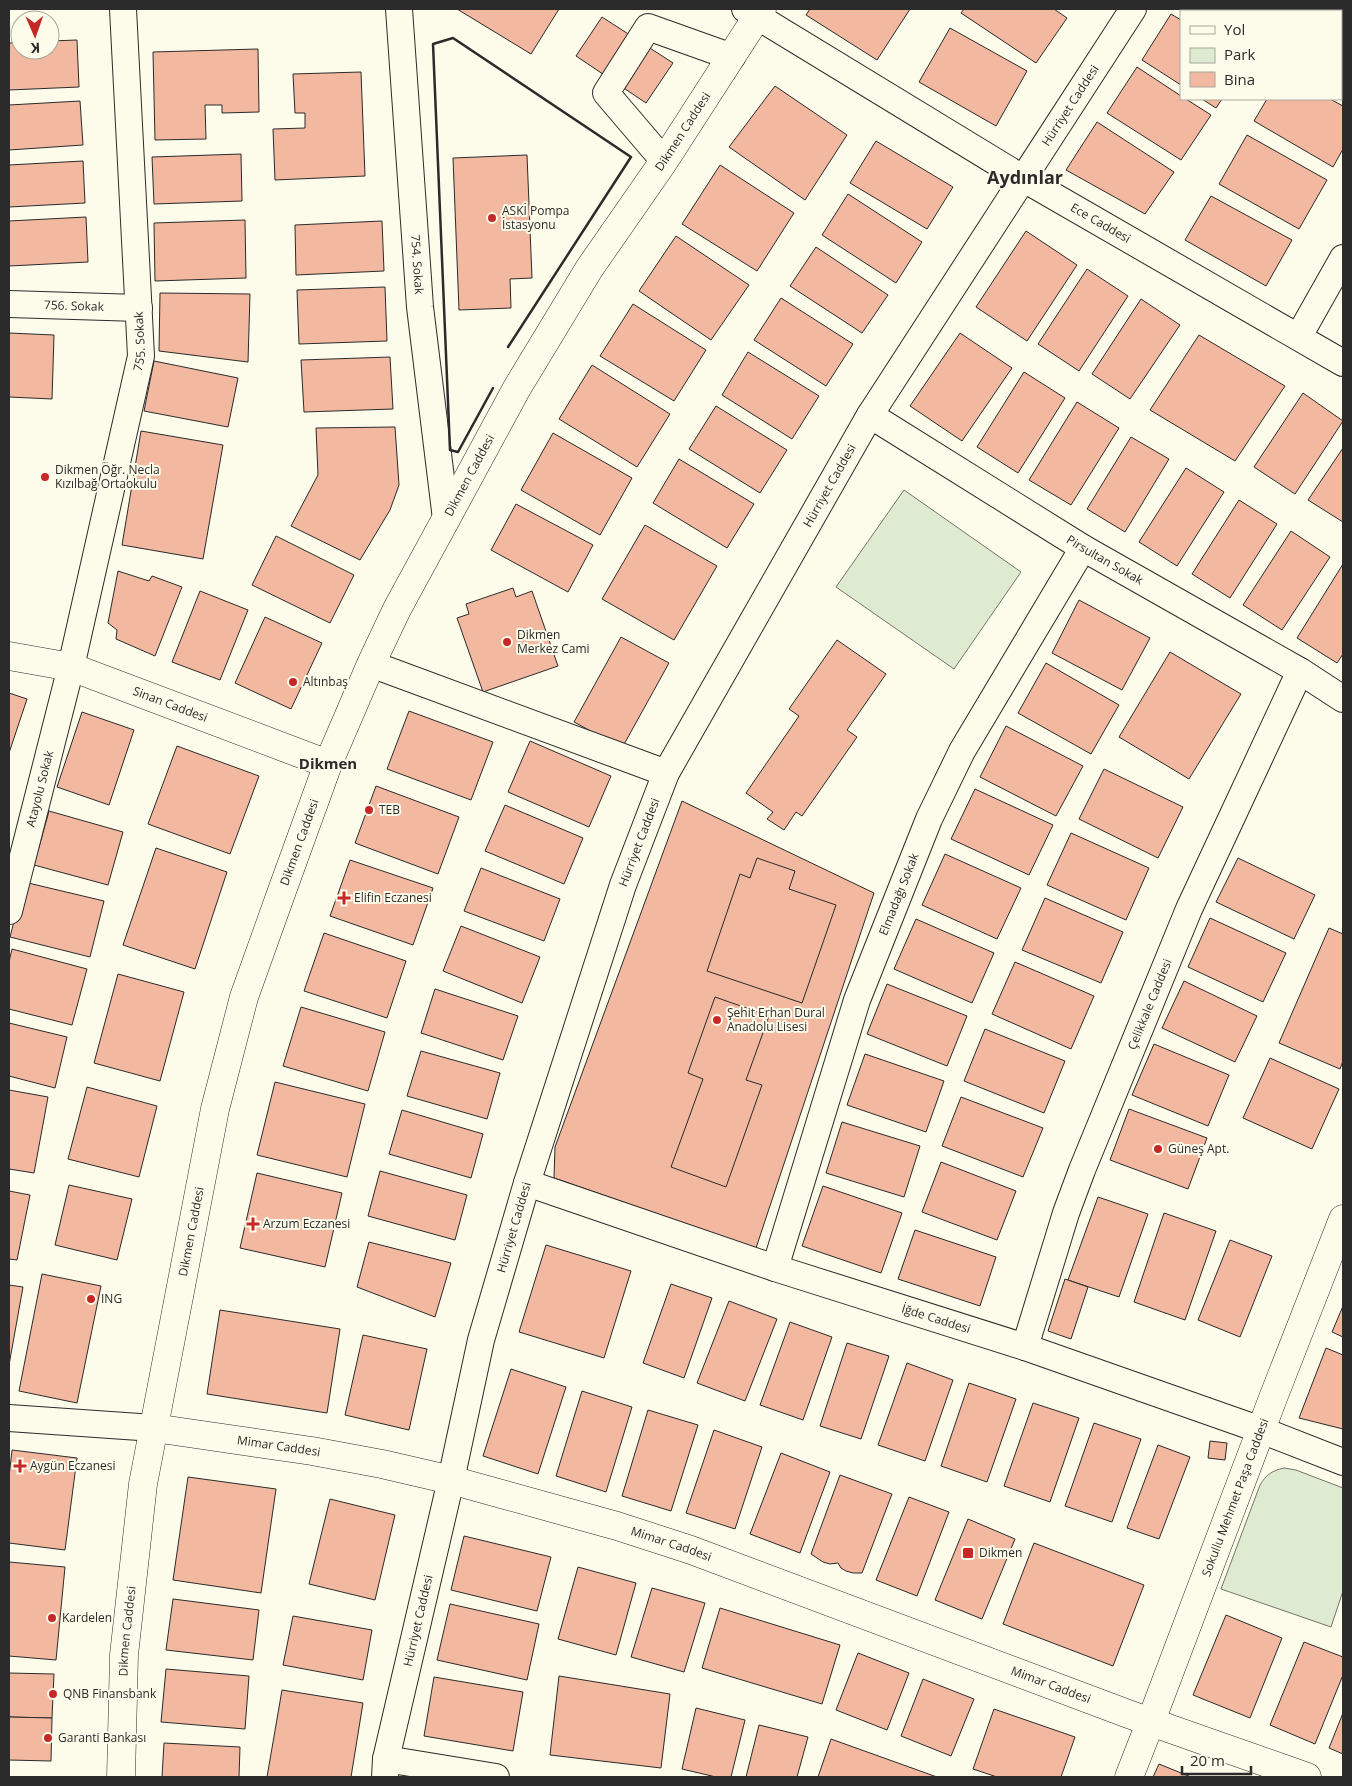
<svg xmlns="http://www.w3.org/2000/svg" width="1352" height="1786" font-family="'Open Sans',sans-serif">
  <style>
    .green { fill: #deebd1; stroke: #74746e }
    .building { fill: #f2b8a0; stroke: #2b2b2b }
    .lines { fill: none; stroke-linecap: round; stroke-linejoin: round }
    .minor-casing { stroke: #2b2b2b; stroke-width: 28 }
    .major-casing { stroke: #2b2b2b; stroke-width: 29 }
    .minor { stroke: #fdfbea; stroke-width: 26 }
    .major { stroke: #fdfbea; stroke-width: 28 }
    .wall { stroke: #2b2b2b; stroke-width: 2.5 }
    .poi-dot { fill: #c62828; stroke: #fdfbea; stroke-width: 2 }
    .labels { text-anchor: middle; stroke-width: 4; stroke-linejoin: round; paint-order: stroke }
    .street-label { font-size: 12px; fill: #2b2b2b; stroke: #fdfbea }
    .poi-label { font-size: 12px; fill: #2b2b2b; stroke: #fdfbea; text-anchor: start }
    .quarter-label { font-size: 15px; font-weight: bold; fill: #2b2b2b; stroke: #fdfbea }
    .district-label { font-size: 18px; font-weight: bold; fill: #2b2b2b; stroke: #fdfbea }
  </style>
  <rect width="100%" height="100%" fill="#fdfbea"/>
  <g class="green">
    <polygon points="904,490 1021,572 954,669 836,587"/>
    <path d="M1284,1468l12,2 47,18v103l-12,36 -110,-38 39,-104c6,-10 11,-14 24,-17z"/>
  </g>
  <g class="building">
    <polygon points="457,9 559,9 531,54"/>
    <polygon points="810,9 910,9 877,60 806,15"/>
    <polygon points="964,9 1054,9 1067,18 1036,63 961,13"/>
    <polygon points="1186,9 1276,9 1274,11 1190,11"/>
    <polygon points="1171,14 1181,20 1181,85 1142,60"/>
    <polygon points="602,17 673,63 646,103 576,56"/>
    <polygon points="950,28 1027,71 996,126 919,82"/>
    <polygon points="1341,33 1343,35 1343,92 1341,91"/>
    <polygon points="77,40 79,87 9,90 9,43 20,43 20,50 50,50 50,41"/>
    <polygon points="258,49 259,112 222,113 222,105 205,105 206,139 155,140 153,52"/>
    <polygon points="1137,67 1181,96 1181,99 1186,99 1211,115 1181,160 1107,113"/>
    <polygon points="361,72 365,176 275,180 273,129 305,128 305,113 295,113 293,74"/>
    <polygon points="775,86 847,135 805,200 729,147"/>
    <polygon points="1202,99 1222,99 1216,108"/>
    <polygon points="1267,99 1330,99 1343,106 1343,149 1333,167 1254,121"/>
    <polygon points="80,101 83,145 9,150 9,105"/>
    <polygon points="1097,122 1174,172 1145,214 1066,170"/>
    <polygon points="1247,135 1327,180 1299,229 1219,184"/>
    <polygon points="876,141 953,187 927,229 850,183"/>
    <polygon points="241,154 242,201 154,204 152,157"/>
    <polygon points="527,155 532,278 510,279 511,308 459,310 453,158"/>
    <polygon points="83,161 85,203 9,207 9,165"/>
    <polygon points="720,165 794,213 757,271 682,224"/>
    <polygon points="848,194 922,242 896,283 822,235"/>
    <polygon points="1211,196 1292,240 1266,286 1185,240"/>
    <polygon points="86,217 88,262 9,266 9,221"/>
    <polygon points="245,220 246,278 155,281 154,223"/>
    <polygon points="382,221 384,271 296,275 295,225"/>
    <polygon points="1026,231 1077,265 1027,341 976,307"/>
    <polygon points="676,236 749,285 711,340 639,291"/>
    <polygon points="816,247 888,295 862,333 790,286"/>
    <polygon points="1087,269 1128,296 1079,371 1038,344"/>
    <polygon points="385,287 387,341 299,344 297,290"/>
    <polygon points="160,293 250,294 248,362 159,351"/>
    <polygon points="781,298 853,344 826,386 754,340"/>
    <polygon points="1141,299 1180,325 1130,399 1092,374"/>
    <polygon points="633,304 706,350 674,401 600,356"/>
    <polygon points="9,333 54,335 52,399 9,397"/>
    <polygon points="960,333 1012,368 962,441 910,406"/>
    <polygon points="1199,335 1285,386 1235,461 1150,410"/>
    <polygon points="748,352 819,396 792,439 722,395"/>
    <polygon points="390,357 393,409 304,412 301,360"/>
    <polygon points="154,361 238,378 228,427 144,411"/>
    <polygon points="592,365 670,414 637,467 559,419"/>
    <polygon points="1024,372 1065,398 1018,473 977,447"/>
    <polygon points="1303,393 1343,421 1295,494 1254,467"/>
    <polygon points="1077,402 1119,428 1071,505 1029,480"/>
    <polygon points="716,406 787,450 760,493 689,449"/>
    <polygon points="395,427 399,485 390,510 360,560 291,526 318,475 316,428"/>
    <polygon points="141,431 223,445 203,559 122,545"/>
    <polygon points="553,433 632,478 600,535 521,490"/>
    <polygon points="1131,437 1169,459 1125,532 1087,509"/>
    <polygon points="1343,448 1343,522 1308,500"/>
    <polygon points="679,459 754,504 727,548 653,503"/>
    <polygon points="1186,468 1224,492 1177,566 1139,542"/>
    <polygon points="1239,500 1277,524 1230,598 1192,574"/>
    <polygon points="516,504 593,545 568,592 491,550"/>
    <polygon points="645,525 717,566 674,640 602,599"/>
    <polygon points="1291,531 1330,557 1282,630 1243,605"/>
    <polygon points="276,536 354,575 330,623 252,585"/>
    <polygon points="1343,564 1343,654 1337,663 1297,638"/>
    <polygon points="118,571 149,581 152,576 182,587 155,656 116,639 117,630 108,623"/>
    <polygon points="513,588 516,597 532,591 558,666 483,692 457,618 469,614 466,604"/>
    <polygon points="200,591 248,610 220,680 172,662"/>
    <polygon points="1079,600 1150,638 1122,690 1052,653"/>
    <polygon points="265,617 322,643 291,709 235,683"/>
    <polygon points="621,637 669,663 622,748 574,722"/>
    <polygon points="837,640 886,674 847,730 857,737 802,816 796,812 784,830 767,819 773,812 746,793 799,716 789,709"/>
    <polygon points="1170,652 1241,694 1189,779 1119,737"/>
    <polygon points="1046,663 1119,705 1091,754 1018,713"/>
    <polygon points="9,693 27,699 9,753"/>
    <polygon points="409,711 493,742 471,800 387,769"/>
    <polygon points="82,712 134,730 109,805 57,787"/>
    <polygon points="1006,726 1083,766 1056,816 980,777"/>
    <polygon points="530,741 611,776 589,827 508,792"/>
    <polygon points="177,746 259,776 230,854 148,824"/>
    <polygon points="1104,769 1183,807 1158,858 1079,819"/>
    <polygon points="376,786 459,817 438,874 355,843"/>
    <polygon points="975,789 1053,825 1029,875 951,839"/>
    <polygon points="682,801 874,893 756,1248 554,1178 555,1147"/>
    <polygon points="505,805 583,838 564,884 485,851"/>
    <polygon points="49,811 123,832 108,885 34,865"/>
    <polygon points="1071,833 1149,868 1126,920 1047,885"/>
    <polygon points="156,848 227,872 195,969 123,945"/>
    <polygon points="945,854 1021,888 997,939 922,905"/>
    <polygon points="757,858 795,871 789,889 836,905 802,1003 707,971 740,874 750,878"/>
    <polygon points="1238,858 1315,895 1294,939 1216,902"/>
    <polygon points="350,860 433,888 413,945 330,916"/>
    <polygon points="481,868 560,899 544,941 464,911"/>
    <polygon points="24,882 104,901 90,957 10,937"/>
    <polygon points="1045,898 1123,932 1101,983 1022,950"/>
    <polygon points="1210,918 1286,953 1263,1002 1188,967"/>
    <polygon points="916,919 994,953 972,1003 894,969"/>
    <polygon points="461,926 540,957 522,1003 443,971"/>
    <polygon points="1329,928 1343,934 1343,1061 1340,1069 1279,1043"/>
    <polygon points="324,933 406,961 387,1018 304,991"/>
    <polygon points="12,949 87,969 72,1025 9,1009 9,962"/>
    <polygon points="1015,962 1094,996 1071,1049 992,1014"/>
    <polygon points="118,974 184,992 160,1081 94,1063"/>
    <polygon points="1184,981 1257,1016 1235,1062 1162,1028"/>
    <polygon points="887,984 967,1016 947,1066 867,1034"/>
    <polygon points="435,989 518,1016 503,1060 421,1033"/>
    <polygon points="715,997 769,1016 746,1080 762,1085 726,1187 671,1167 703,1079 688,1073"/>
    <polygon points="301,1007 385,1032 368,1091 283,1066"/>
    <polygon points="9,1023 67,1037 55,1088 9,1076"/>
    <polygon points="985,1029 1065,1061 1044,1113 964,1081"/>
    <polygon points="1154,1044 1229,1075 1208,1126 1132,1095"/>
    <polygon points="421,1051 500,1073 487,1119 407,1096"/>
    <polygon points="865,1054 944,1081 926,1132 847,1105"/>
    <polygon points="1270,1058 1339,1089 1312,1149 1243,1118"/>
    <polygon points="275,1082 365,1104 347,1177 257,1155"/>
    <polygon points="87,1087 157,1106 139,1177 68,1159"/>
    <polygon points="9,1090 48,1097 34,1173 9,1169"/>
    <polygon points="961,1097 1043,1128 1023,1177 942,1146"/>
    <polygon points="1129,1109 1207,1138 1188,1189 1110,1160"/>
    <polygon points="402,1110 483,1134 471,1178 389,1154"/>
    <polygon points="842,1122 920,1146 904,1197 826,1173"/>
    <polygon points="941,1162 1016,1191 997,1240 922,1212"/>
    <polygon points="380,1171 467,1195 455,1240 368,1216"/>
    <polygon points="257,1173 342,1193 325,1267 240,1248"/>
    <polygon points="69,1185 132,1199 117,1260 55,1245"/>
    <polygon points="823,1186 902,1213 881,1273 802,1246"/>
    <polygon points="9,1191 30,1195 17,1260 9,1259"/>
    <polygon points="1098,1197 1148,1214 1119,1297 1068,1280"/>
    <polygon points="1164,1213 1216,1231 1185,1320 1134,1302"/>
    <polygon points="915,1230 996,1257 980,1306 898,1279"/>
    <polygon points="1230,1240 1272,1256 1240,1337 1198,1320"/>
    <polygon points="369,1242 451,1263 435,1317 357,1287"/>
    <polygon points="546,1245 631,1271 604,1358 519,1332"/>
    <polygon points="42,1274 101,1286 77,1403 19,1391"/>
    <polygon points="1065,1279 1088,1287 1071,1339 1048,1331"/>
    <polygon points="671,1284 712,1298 684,1378 643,1363"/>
    <polygon points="9,1285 23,1287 9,1365"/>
    <polygon points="729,1301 777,1319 745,1401 697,1383"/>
    <polygon points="1343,1306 1343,1337 1332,1332"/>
    <polygon points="220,1310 340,1329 327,1413 207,1394"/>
    <polygon points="790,1322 832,1337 803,1420 760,1405"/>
    <polygon points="363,1335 427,1349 409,1430 345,1415"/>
    <polygon points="847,1343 889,1356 861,1439 820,1426"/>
    <polygon points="1326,1348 1343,1355 1343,1429 1299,1418"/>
    <polygon points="907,1363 953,1380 925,1461 878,1445"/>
    <polygon points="511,1369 566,1387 538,1474 483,1456"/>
    <polygon points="969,1383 1016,1399 987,1482 941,1466"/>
    <polygon points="582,1391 632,1407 606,1492 556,1476"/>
    <polygon points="1033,1403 1079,1418 1050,1502 1004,1486"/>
    <polygon points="648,1410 698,1425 671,1511 622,1496"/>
    <polygon points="1094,1423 1141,1439 1112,1522 1065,1506"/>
    <polygon points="714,1430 762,1447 735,1529 686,1513"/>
    <polygon points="1210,1441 1227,1443 1225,1460 1208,1458"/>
    <polygon points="1158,1445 1190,1457 1159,1539 1127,1528"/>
    <polygon points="12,1450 77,1458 65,1550 9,1543 9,1477"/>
    <polygon points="781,1453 830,1472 800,1553 750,1534"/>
    <polygon points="840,1475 892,1494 862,1573 853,1573 846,1571 841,1568 838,1563 830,1564 823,1562 811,1554"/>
    <polygon points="188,1477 276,1489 261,1593 173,1580"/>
    <polygon points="909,1497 949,1512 917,1596 876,1580"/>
    <polygon points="330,1499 395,1515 375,1600 309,1584"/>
    <polygon points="968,1519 1015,1539 982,1619 935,1600"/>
    <polygon points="464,1536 551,1557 537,1611 451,1590"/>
    <polygon points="1034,1543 1144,1585 1113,1666 1003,1624"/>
    <polygon points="9,1562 65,1567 56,1660 9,1656"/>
    <polygon points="578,1567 636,1583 616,1655 558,1639"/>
    <polygon points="652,1588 705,1603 684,1672 631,1657"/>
    <polygon points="173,1599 259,1610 253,1660 166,1650"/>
    <polygon points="450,1604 539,1624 527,1680 437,1660"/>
    <polygon points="720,1608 840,1645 822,1704 702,1668"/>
    <polygon points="1226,1615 1282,1638 1250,1718 1193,1695"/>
    <polygon points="293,1616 372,1630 363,1680 283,1665"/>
    <polygon points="1304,1642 1343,1657 1343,1675 1315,1744 1270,1725"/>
    <polygon points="858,1653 909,1673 887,1730 836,1710"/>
    <polygon points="166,1669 249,1676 245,1729 161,1722"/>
    <polygon points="9,1673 54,1674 52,1718 9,1717"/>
    <polygon points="559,1676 670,1694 661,1768 550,1755"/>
    <polygon points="434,1677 523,1692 513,1751 424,1736"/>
    <polygon points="923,1679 974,1699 951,1756 901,1736"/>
    <polygon points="282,1690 363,1703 351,1777 267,1777"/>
    <polygon points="696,1708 745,1720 731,1777 716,1777 682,1769"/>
    <polygon points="994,1709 1075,1737 1061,1777 997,1777 973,1769"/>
    <polygon points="1343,1713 1343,1754 1329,1748"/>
    <polygon points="9,1717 52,1718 51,1761 9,1760"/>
    <polygon points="759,1725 808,1737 797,1777 746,1777"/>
    <polygon points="831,1739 937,1777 818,1777"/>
    <polygon points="164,1743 240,1747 239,1777 162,1777"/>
    <polygon points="1159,1764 1191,1777 1153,1777"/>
  </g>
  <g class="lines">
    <g class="minor-casing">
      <g id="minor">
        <path id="s1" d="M399,9l21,298 26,212"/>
        <path id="s2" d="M745,9l279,170 319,184"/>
        <polyline points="664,161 606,93 648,27 732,57"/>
        <path id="s3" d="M9,304l130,4"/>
        <polyline points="1299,336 1343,258"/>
        <path id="s4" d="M870,415l213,133 217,123 43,28"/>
        <polyline points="371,664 666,773"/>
        <path id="s5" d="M9,911l62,-244 70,-311 -18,-347"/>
        <path id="s6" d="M527,1183l248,85 250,79 236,83 82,32"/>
        <path id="s7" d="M775,1268l82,-268 72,-181 33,-68 121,-203"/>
        <path id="s8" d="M1025,1347l41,-134 16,-43 107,-261 111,-238"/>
        <polyline points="9,1418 154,1428"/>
        <polyline points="386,1759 496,1777"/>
        <path id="s9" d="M385,1777l1,-18 65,-279 30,-140 46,-157 96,-298 43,-112 204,-358 263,-406"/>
      </g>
    </g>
    <g class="major-casing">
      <g id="major">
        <path id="s10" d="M9,656l62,11 257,97"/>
        <path id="s11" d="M154,1428l158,23 70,13 69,16 166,46 74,24 440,165 176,62"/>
        <path id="s12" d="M121,1777l3,-122 19,-171 72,-375 29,-112 39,-109 45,-124 43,-100 26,-55 49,-90 71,-131 72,-119 75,-108 98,-152"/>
        <path id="s13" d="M1129,1777l22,-56 122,-323 70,-179"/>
      </g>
    </g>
    <use href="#minor" class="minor"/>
    <use href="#major" class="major"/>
    <polyline class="wall" points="493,388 458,452 450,450 433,44 453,38 631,157 508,347"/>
  </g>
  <g class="poi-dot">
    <circle cx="492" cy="218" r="5"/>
    <circle cx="45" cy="477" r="5"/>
    <circle cx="507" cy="642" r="5"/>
    <circle cx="293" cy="682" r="5"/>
    <circle cx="369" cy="810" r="5"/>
    <path d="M341.5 890.5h5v5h5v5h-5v5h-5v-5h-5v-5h5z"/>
    <circle cx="717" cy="1020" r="5"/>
    <circle cx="1158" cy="1149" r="5"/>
    <path d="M250.5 1216.5h5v5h5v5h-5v5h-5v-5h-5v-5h5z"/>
    <circle cx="91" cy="1299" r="5"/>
    <path d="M17.5 1458.5h5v5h5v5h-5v5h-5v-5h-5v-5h5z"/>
    <rect x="962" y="1547" width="12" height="12" rx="2.5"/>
    <circle cx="52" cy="1618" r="5"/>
    <circle cx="53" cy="1694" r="5"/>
    <circle cx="48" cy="1738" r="5"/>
  </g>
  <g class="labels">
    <g class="street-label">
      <text dy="4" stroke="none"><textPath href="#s9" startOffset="1825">Hürriyet Caddesi</textPath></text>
      <text dy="4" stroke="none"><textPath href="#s12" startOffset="1766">Dikmen Caddesi</textPath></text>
      <text dy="4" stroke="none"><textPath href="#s2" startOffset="415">Ece Caddesi</textPath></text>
      <text dy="4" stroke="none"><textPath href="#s1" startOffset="256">754. Sokak</textPath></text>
      <text dy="4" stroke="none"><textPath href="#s3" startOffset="65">756. Sokak</textPath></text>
      <text dy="4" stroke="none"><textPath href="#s5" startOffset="585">755. Sokak</textPath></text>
      <text dy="4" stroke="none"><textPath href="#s12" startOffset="1361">Dikmen Caddesi</textPath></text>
      <text dy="4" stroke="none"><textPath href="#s9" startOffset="1375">Hürriyet Caddesi</textPath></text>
      <text dy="4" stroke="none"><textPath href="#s4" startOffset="276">Pirsultan Sokak</textPath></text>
      <text dy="4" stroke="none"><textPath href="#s10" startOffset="169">Sinan Caddesi</textPath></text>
      <text dy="4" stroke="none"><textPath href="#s5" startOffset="126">Atayolu Sokak</textPath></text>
      <text dy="4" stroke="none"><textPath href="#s9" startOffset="970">Hürriyet Caddesi</textPath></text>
      <text dy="4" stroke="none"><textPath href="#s12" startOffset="956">Dikmen Caddesi</textPath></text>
      <text dy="4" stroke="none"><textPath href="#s7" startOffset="394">Elmadağı Sokak</textPath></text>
      <text dy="4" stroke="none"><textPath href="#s8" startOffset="365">Çelikkale Caddesi</textPath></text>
      <text dy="4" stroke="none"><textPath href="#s9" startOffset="565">Hürriyet Caddesi</textPath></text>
      <text dy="4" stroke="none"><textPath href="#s12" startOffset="551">Dikmen Caddesi</textPath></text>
      <text dy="4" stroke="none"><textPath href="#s6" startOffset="431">İğde Caddesi</textPath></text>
      <text dy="4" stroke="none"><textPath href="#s11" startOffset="126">Mimar Caddesi</textPath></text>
      <text dy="4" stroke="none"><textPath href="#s13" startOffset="299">Sokullu Mehmet Paşa Caddesi</textPath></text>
      <text dy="4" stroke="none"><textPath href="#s11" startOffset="531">Mimar Caddesi</textPath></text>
      <text dy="4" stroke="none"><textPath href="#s9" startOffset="160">Hürriyet Caddesi</textPath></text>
      <text dy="4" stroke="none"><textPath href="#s12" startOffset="146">Dikmen Caddesi</textPath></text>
      <text dy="4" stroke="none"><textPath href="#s11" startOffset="936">Mimar Caddesi</textPath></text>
    </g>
    <g class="poi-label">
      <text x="502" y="215">ASKİ Pompa<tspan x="502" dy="14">İstasyonu</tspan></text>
      <text x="55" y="474">Dikmen Öğr. Necla<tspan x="55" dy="14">Kızılbağ Ortaokulu</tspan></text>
      <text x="517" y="639">Dikmen<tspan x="517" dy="14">Merkez Cami</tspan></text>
      <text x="303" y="686">Altınbaş</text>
      <text x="379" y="814">TEB</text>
      <text x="354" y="902">Elifin Eczanesi</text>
      <text x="727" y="1017">Şehit Erhan Dural<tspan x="727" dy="14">Anadolu Lisesi</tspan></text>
      <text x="1168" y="1153">Güneş Apt.</text>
      <text x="263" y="1228">Arzum Eczanesi</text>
      <text x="101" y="1303">ING</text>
      <text x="30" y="1470">Aygün Eczanesi</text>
      <text x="979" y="1557">Dikmen</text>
      <text x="62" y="1622">Kardelen</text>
      <text x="63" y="1698">QNB Finansbank</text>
      <text x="58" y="1742">Garanti Bankası</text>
    </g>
    <g class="quarter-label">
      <text x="328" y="769">Dikmen</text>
    </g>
    <g class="district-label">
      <text x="1025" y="184">Aydınlar</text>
    </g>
  </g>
  <rect width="1352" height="1786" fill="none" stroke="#2b2b2b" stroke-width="20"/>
  <rect x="1180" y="10" width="162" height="90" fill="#fdfbea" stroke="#a9a89e"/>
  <rect x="1190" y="26" width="25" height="8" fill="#fdfbea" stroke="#a9a89e"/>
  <text x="1224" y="35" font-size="15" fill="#2b2b2b">Yol</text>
  <rect x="1190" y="48" width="25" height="15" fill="#deebd1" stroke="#a9a89e"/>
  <text x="1224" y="60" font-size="15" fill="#2b2b2b">Park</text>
  <rect x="1190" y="72" width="25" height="15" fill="#f2b8a0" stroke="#a9a89e"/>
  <text x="1224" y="85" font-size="15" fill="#2b2b2b">Bina</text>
  <g transform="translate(35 35) rotate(178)"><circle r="24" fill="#fdfbea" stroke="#a9a89e"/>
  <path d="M0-4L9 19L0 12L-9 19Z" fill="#c62828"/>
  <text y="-8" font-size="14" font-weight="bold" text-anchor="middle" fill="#2b2b2b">K</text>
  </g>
  <path d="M1182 1766v8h69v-8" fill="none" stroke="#2b2b2b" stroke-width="2.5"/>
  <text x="1190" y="1766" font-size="15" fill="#2b2b2b" stroke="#fdfbea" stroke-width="4" paint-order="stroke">20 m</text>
</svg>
